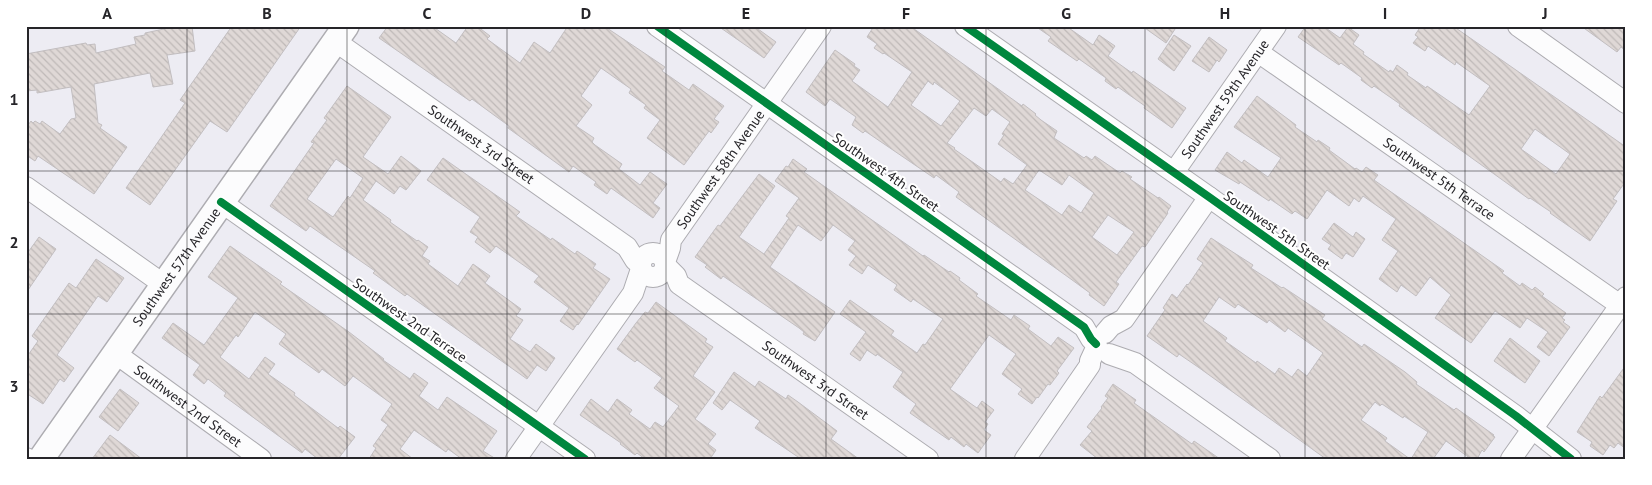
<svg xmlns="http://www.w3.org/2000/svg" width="1652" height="485" font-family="'PT Sans',sans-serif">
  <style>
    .building { fill: url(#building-back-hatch); stroke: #c2bec0; fill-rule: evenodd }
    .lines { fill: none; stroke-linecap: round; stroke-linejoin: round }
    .minor-casing { stroke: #adacb1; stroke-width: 22 }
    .major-casing { stroke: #adacb1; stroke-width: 28 }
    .minor { stroke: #fcfcfd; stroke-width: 20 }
    .major { stroke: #fcfcfd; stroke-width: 25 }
    .cycleway-casing { stroke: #fff; stroke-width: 11 }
    .cycleway { stroke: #00873e; stroke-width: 8 }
    .grid { fill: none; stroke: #262529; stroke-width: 1; stroke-opacity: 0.55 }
    .labels { text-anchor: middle; stroke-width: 4; stroke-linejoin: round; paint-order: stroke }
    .street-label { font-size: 14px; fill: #262529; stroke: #fff }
    .neatline { fill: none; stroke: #262529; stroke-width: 2 }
    .grid-label { font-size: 16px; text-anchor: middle; font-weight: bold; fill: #262529 }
  </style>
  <defs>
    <pattern id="building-back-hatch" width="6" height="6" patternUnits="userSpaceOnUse" patternTransform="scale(1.25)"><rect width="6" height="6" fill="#dfd8d6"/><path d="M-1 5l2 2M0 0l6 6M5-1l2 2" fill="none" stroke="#bfb9b8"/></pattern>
  </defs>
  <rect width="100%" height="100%" fill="#edecf3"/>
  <g class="building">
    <polygon points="178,26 192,26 195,51 167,55 173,84 153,87 150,73 94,84 98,123 102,125 100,128 127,147 94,194 38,156 35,161 26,155 26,128 31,121 33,123 35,121 40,124 42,121 60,134 71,119 76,118 71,87 37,93 37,90 26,91 26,54 86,43 87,45 95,44 96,53 136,44 134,37 145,35 145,33"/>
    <polygon points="232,26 301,26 227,132 210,121 150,205 126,188 185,103 180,100"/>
    <polygon points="388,26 432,26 456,43 468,26 477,26 490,36 487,39 520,63 534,42 550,53 568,26 604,26 665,67 662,71 689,90 693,84 724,106 714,119 719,122 711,133 709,131 684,165 647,138 660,120 644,108 646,105 629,93 631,89 601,68 581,96 592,105 576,126 594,138 592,142 595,145 622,164 619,169 640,185 650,172 667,184 653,203 660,208 653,218 611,188 607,194 594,185 596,182 573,166 569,172 508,128 509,126 472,99 470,101 379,38"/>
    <polygon points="718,26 754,26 776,42 764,58"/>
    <path d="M874,26h36l112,80 1,-2 13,10 -1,1 6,5 16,11 -3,7 30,20 2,-2 6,4 3,-4 25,17 2,-2 10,6 -2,2 28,19 1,-1 12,9 -4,6 1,1 -23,34 -3,-1 -26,36 3,2 -15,22 -15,-11 1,-2 -22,-16 -112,-80 3,-5 -23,-17 -2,3 -69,-47 -2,2 -11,-8 4,-8 -26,-18 -5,7 -19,-14 29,-42 20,14 -1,2 6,4 -8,11 36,26 24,-35 -28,-19 -1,1 -9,-6 3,-4 -10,-7zM928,81l5,4 1,-3 26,19 -19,25 -30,-21zM974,108l12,8 6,-7 18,13 -8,12 2,1 -6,9 29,21 -14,19 -9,-6 -3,4 -47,-33 1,-1 -8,-5zM1039,170l23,15 7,-10 25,18 -13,20 -12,-8 -7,10 -37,-25zM1108,215l26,17 -17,23 -25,-18z"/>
    <polygon points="1035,26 1066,26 1093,45 1099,35 1115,46 1108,56 1132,73 1133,71 1186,108 1172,128 1144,108 1145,106 1118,87 1116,89 1105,81 1106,78 1079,59 1077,61 1048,41 1051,37"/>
    <polygon points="1142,26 1177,26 1166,43"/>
    <path d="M1306,26h17l17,12 8,-11 11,8 -6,9 11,8 -1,2 26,18 1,-2 3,2 4,-7 11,8 -1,2 19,13 1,-2 42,29 21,-29 -34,-24 -1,3 -27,-19 -3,5 -12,-8 5,-6 -3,-2 6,-9h32l173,121v34l-13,18 4,2 -27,40 -40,-28 1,-1 -21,-14 -1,1 -130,-93 1,-2 -26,-18 -2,2 -11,-8 1,-2 -21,-15 -2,2 -41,-28zM1535,129l35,25 -14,20 -35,-25z"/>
    <polygon points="1581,26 1626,26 1626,51 1621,47 1617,52"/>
    <polygon points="1174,35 1191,46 1174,71 1158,59"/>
    <polygon points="1209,37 1227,50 1219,62 1217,60 1209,72 1192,61"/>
    <path d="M347,86l44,31 -28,40 25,17 13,-18 20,15 -15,19 -6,-4 -6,8 -18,-13 -13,19 28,20 -1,2 27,19 1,-1 10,7 -6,9 8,5 -2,3 30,22 15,-22 17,12 -5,7 36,26 -5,7 7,4 -13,19 20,13 6,-8 19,14 -9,13 -9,-6 -10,14 -120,-85 -2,2 -25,-18 -7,-5 2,-2 -65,-45 -4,5 -36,-25 44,-63 -3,-1 16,-22 -3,-2zM336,159l27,19 -13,20 -2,-2 -15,21 -26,-18z"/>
    <polygon points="1257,96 1296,125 1295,127 1317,142 1318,140 1330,148 1329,150 1355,169 1356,168 1362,172 1366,167 1378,175 1374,180 1504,271 1502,273 1520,286 1522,283 1532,290 1535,287 1544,294 1542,296 1566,313 1562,318 1565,320 1563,322 1570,327 1549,356 1537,347 1548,332 1527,318 1520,328 1495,311 1471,343 1435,318 1451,295 1430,277 1416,296 1401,285 1397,292 1379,279 1398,251 1382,240 1396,219 1363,196 1359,202 1354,198 1349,206 1327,190 1307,219 1295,211 1292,214 1270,199 1269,201 1240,182 1239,184 1215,170 1227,152 1242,163 1244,160 1268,177 1281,158 1234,127"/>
    <polygon points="443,158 520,212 516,216 551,240 552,238 575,254 577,251 596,264 593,268 610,279 578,325 577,324 573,330 560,321 569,308 534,282 539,276 496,246 490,253 475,242 478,237 470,232 480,217 427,180"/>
    <polygon points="793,159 807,169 804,172 923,256 924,255 949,272 950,271 960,278 959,280 978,294 976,296 1011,320 1014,315 1030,326 1028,329 1051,346 1058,337 1074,348 1057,371 1059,373 1050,385 1048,384 1038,398 1037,397 1032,404 1018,394 1022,389 1002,374 1016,354 989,335 950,389 977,408 982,401 994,410 985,422 988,424 984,430 991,435 978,453 966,444 964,447 951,437 949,440 910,413 916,404 893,387 903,372 877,354 876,356 867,350 860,361 850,354 866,332 840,314 850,300 894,331 891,335 917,353 923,344 925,345 943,319 913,299 911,302 894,290 897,285 868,265 862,274 849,265 856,256 848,250 855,241 833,225 821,241 798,225 770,267 835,312 815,341 803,334 804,332 799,328 723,276 721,279 705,267 707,265 695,257 718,225 720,226 759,174 775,186 739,237 764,254 789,218 786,216 799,198 775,181 786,166 788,167"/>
    <polygon points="1334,223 1353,237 1356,232 1365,239 1353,257 1346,253 1342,259 1328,249 1331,245 1322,239"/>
    <polygon points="39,237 56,249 26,293 26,255"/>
    <path d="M1211,238l42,27 -2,3 31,20 1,-1 42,28 -3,4 40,28 2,-3 41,28 12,10 -1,2 38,26 2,-2 38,27 -1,1 2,1 -11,15 -2,-2 -5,9h-6l-25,-18 -13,18h-22l17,-27 -24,-16 -1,2 -21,-14 -2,2 -5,-4 -14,18 26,18 -2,3 25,18h-84l-128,-92 -19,-13 -2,3 -30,-21 18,-26 -2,-2 9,-14 5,4 10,-14 1,1 15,-22 -6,-4zM1219,297l16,11 3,-4 29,19 2,-3 16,12 3,-4 35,25 -16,23 -9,-7 -6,8 -13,-9 -4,6 -18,-13 -1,2 -31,-22 2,-3 -24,-17z"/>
    <polygon points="230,246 282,282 280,284 349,332 384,359 383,360 410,379 414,373 428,383 419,396 438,410 447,397 497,431 483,451 496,459 462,459 448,449 446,452 414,430 400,449 413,459 369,459 376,448 373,446 388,425 381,420 392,404 353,376 345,386 322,369 319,373 279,344 286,334 255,312 238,337 236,335 220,357 249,379 265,357 275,364 268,374 295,393 294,395 338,428 340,426 355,437 338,459 318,459 305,449 302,453 224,396 226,393 208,379 204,384 193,375 200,365 162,338 173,323 204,345 238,298 208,277"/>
    <polygon points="96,259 124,278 107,302 98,296 57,355 74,368 64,382 60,379 43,404 26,393 26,358 38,341 32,336 69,283 76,288"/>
    <polygon points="656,302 707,339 705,342 713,347 693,376 715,392 695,419 716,434 708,444 716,450 710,459 645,459 637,453 635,455 620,444 621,443 580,415 591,399 608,412 617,399 632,410 629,414 650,429 655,422 663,427 679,406 654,388 662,378 637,360 635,362 617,349 636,323 645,312 648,313"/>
    <polygon points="1510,338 1540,361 1525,383 1494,361"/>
    <polygon points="1626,365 1626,449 1618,443 1614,448 1610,445 1603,455 1590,446 1592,442 1577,432 1600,396 1602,398"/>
    <polygon points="734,372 755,387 759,381 786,399 788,395 798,402 837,431 831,439 859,459 801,459 755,428 760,421 730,400 722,410 713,403"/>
    <polygon points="1113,384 1136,400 1134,403 1192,444 1194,441 1220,459 1098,459 1080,445 1092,431 1087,427 1102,408 1101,407 1108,398 1105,396"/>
    <polygon points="120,389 139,403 118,431 99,417"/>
    <polygon points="110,435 142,459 92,459"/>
  </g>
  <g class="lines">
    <g class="minor-casing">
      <g id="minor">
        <polyline points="657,26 1084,327 1091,339 1096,344"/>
        <polyline points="965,26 1209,197 1516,416 1571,459"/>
        <polyline points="1518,26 1626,103"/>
        <path id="s1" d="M335,41l292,206 8,13 6,5"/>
        <path id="s2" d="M1258,52l362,253"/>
        <path id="s3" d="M1174,172l102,-146"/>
        <polyline points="26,187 163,284"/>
        <polyline points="221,202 585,459"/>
        <circle cx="653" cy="265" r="12"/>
        <path id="s4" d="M665,262l5,-14 1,-8 150,-214"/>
        <path id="s5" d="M665,265l11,11 3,8 249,175"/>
        <polyline points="1105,333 1111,326 1124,319 1209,197"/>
        <path id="s6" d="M115,353l146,106"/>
        <polyline points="1109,354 1135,363 1270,459"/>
        <polyline points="26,458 28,459"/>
        <polyline points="516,459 633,293 641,269"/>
        <polyline points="1025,459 1090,365 1090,361 1097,346"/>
        <polyline points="1511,459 1626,297"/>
      </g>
    </g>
    <g class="major-casing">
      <g id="major">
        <path id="s7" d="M41,459l305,-433"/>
      </g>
    </g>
    <use href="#minor" class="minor"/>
    <use href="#major" class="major"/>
    <g class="cycleway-casing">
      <g id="cycleway">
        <polyline points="657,26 1084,327 1091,339 1096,344"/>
        <polyline points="965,26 1209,197 1516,416 1571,459"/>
        <polyline points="221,202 585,459"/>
      </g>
    </g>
    <use href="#cycleway" class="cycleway"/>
  </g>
  <path class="grid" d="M187,26v433M347,26v433M507,26v433M666,26v433M826,26v433M986,26v433M1145,26v433M1305,26v433M1465,26v433M26,171h1600M26,314h1600"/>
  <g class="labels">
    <g class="street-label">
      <text dy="5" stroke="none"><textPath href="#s3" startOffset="89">Southwest 59th Avenue</textPath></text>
      <text dy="5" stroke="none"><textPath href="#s1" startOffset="179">Southwest 3rd Street</textPath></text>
      <text dy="5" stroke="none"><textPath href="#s4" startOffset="109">Southwest 58th Avenue</textPath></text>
      <text transform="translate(886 172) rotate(35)" y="5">Southwest 4th Street</text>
      <text dy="5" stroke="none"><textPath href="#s2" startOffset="221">Southwest 5th Terrace</textPath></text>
      <text transform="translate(1277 230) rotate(35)" y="5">Southwest 5th Street</text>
      <text dy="5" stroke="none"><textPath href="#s7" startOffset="235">Southwest 57th Avenue</textPath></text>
      <text transform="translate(410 320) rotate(35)" y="5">Southwest 2nd Terrace</text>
      <text dy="5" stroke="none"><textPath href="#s5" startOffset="191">Southwest 3rd Street</textPath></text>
      <text dy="5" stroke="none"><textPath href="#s6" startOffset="90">Southwest 2nd Street</textPath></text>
    </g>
  </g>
  <rect width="1652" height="485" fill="none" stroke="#ffffff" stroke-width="55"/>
  <rect x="28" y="28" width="1596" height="430" class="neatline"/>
  <g class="grid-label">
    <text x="107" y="19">A</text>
    <text x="267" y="19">B</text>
    <text x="427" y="19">C</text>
    <text x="586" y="19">D</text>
    <text x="746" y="19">E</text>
    <text x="906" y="19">F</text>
    <text x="1066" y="19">G</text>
    <text x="1225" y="19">H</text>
    <text x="1385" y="19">I</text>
    <text x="1545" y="19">J</text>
    <text x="14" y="105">1</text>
    <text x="14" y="248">2</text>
    <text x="14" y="392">3</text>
  </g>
</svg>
